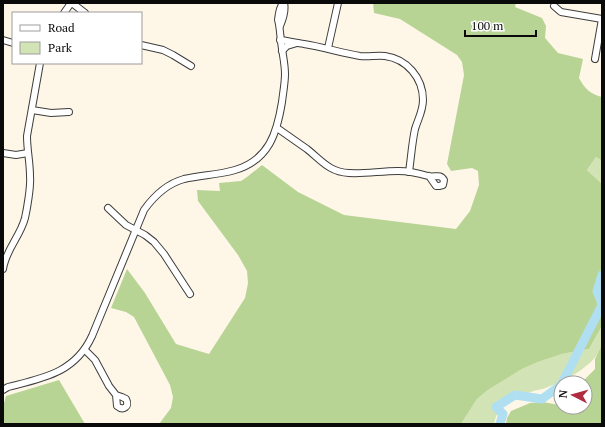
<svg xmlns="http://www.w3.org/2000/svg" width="605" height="427" font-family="'PT Serif',serif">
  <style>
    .green { fill: #d2e4b5 }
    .forest { fill: #b8d495 }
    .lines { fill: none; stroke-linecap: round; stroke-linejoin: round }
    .river { stroke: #b0dff1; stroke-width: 9 }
    .minor-casing { stroke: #3d3d3d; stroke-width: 8 }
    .minor { stroke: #fff; stroke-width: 6 }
  </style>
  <rect width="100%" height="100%" fill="#fef7e8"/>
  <g class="green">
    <polygon points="596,157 602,161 602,184 587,170"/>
    <path d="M602,326c0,6 1,12 0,18 -2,9 -9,17 -16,22 -13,11 -28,17 -43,23 -4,1 -8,1 -12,3 -16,5 -34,13 -37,32h-33l16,-25 11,-9 34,-21 16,-7 24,-8 27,-5z"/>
  </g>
  <g class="forest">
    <path d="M373,3h143l-1,4 27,11 4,8 -1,12 13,15 25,6 -4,19c6,11 11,16 23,19v64l-6,-4 -9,13 15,14v142l-13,23 -27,5 -24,8 -16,7 -34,21 -11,9 -16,25h-302l12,-16 2,-11 -3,-12 -36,-68 -8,-5 -15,-4 16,-39 18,24 31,51 33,10 36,-56 3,-15 -1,-12 -9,-16 -40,-54 -1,-11 23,1 -1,-8 22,-2 6,-4 15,-12 36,27 46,23 112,14 14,-18 9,-26 -1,-14 -6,-3 -21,3 -4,-7 17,-89 -2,-13 -5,-7 -57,-36 -26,-6z"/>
    <polygon points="602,345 602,424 506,424 507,418 511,411 530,403 543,402 559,405 561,403 561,407 585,407 585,383 581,383 595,369 595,359"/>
    <polygon points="59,380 85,424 3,424 3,407 6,396"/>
  </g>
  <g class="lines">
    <g class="river">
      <polyline points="602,275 597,291 602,304"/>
      <polyline points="562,383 602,305"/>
      <polyline points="500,424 503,414 496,407 515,395 542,399 561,385"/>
    </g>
    <g class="minor-casing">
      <g id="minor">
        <polyline points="72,3 85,13"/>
        <polyline points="554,6 561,12 602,19"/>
        <polyline points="64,13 71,3"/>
        <path d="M280,26c3,-7 6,-15 4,-23"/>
        <polyline points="3,40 13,43"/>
        <path d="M280,40c9,1 16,3 24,4 19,3 38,9 56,12 9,1 17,-1 25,0 22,3 38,22 38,44 0,11 -5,19 -8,29 -3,14 -4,29 -6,43"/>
        <polyline points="141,45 163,50 173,55 191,66"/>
        <polyline points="328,48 338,3"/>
        <polyline points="282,51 287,46 297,43"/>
        <polyline points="595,59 602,19"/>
        <polyline points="32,110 51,113 69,112"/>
        <path d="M277,128c10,7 20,14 30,21 14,11 22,23 42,24 16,1 32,-2 49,-2 10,0 20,2 30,5 7,2 12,-3 16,4l-1,5 -4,1h-3l-7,-10"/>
        <polyline points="3,153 16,155 28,153"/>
        <polyline points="108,208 126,225 145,235 154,242 164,254 190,294"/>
        <path d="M3,269c3,-20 17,-32 22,-51 2,-9 6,-32 5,-42 0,-14 -3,-26 -3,-40l13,-73"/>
        <path d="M85,350l10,10 14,26 7,9 1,11c6,5 13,1 9,-7l-4,-2 -6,-2"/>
        <path d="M3,390l5,-3c35,-9 67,-14 84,-51l52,-126c10,-14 22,-26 40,-31 17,-4 34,-4 51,-9 34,-10 42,-37 47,-68 1,-9 3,-19 3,-28 0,-11 -3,-22 -4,-33 -1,-7 -1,-14 -3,-21 1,-7 1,-12 5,-17"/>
      </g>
    </g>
    <use href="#minor" class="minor"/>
  </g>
  <rect width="605" height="427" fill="none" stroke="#0a0a0a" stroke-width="8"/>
  <rect x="12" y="12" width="130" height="52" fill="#ffffff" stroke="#9d9d9d"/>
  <rect x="20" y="25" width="20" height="6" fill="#ffffff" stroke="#9d9d9d"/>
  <text x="48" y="32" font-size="12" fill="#0a0a0a">Road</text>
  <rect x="20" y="42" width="20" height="12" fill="#d2e4b5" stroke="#9d9d9d"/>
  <text x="48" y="52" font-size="12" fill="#0a0a0a">Park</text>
  <g transform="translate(573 395) rotate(276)"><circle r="19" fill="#ffffff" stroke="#9d9d9d"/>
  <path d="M0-3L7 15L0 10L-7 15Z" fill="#af2c3f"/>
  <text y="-6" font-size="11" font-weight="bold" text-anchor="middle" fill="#0a0a0a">N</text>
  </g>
  <path d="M465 30v6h71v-6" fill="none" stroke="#0a0a0a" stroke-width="2"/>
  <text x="471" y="30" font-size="12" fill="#0a0a0a" stroke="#ffffff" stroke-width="3" paint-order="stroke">100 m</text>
</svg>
